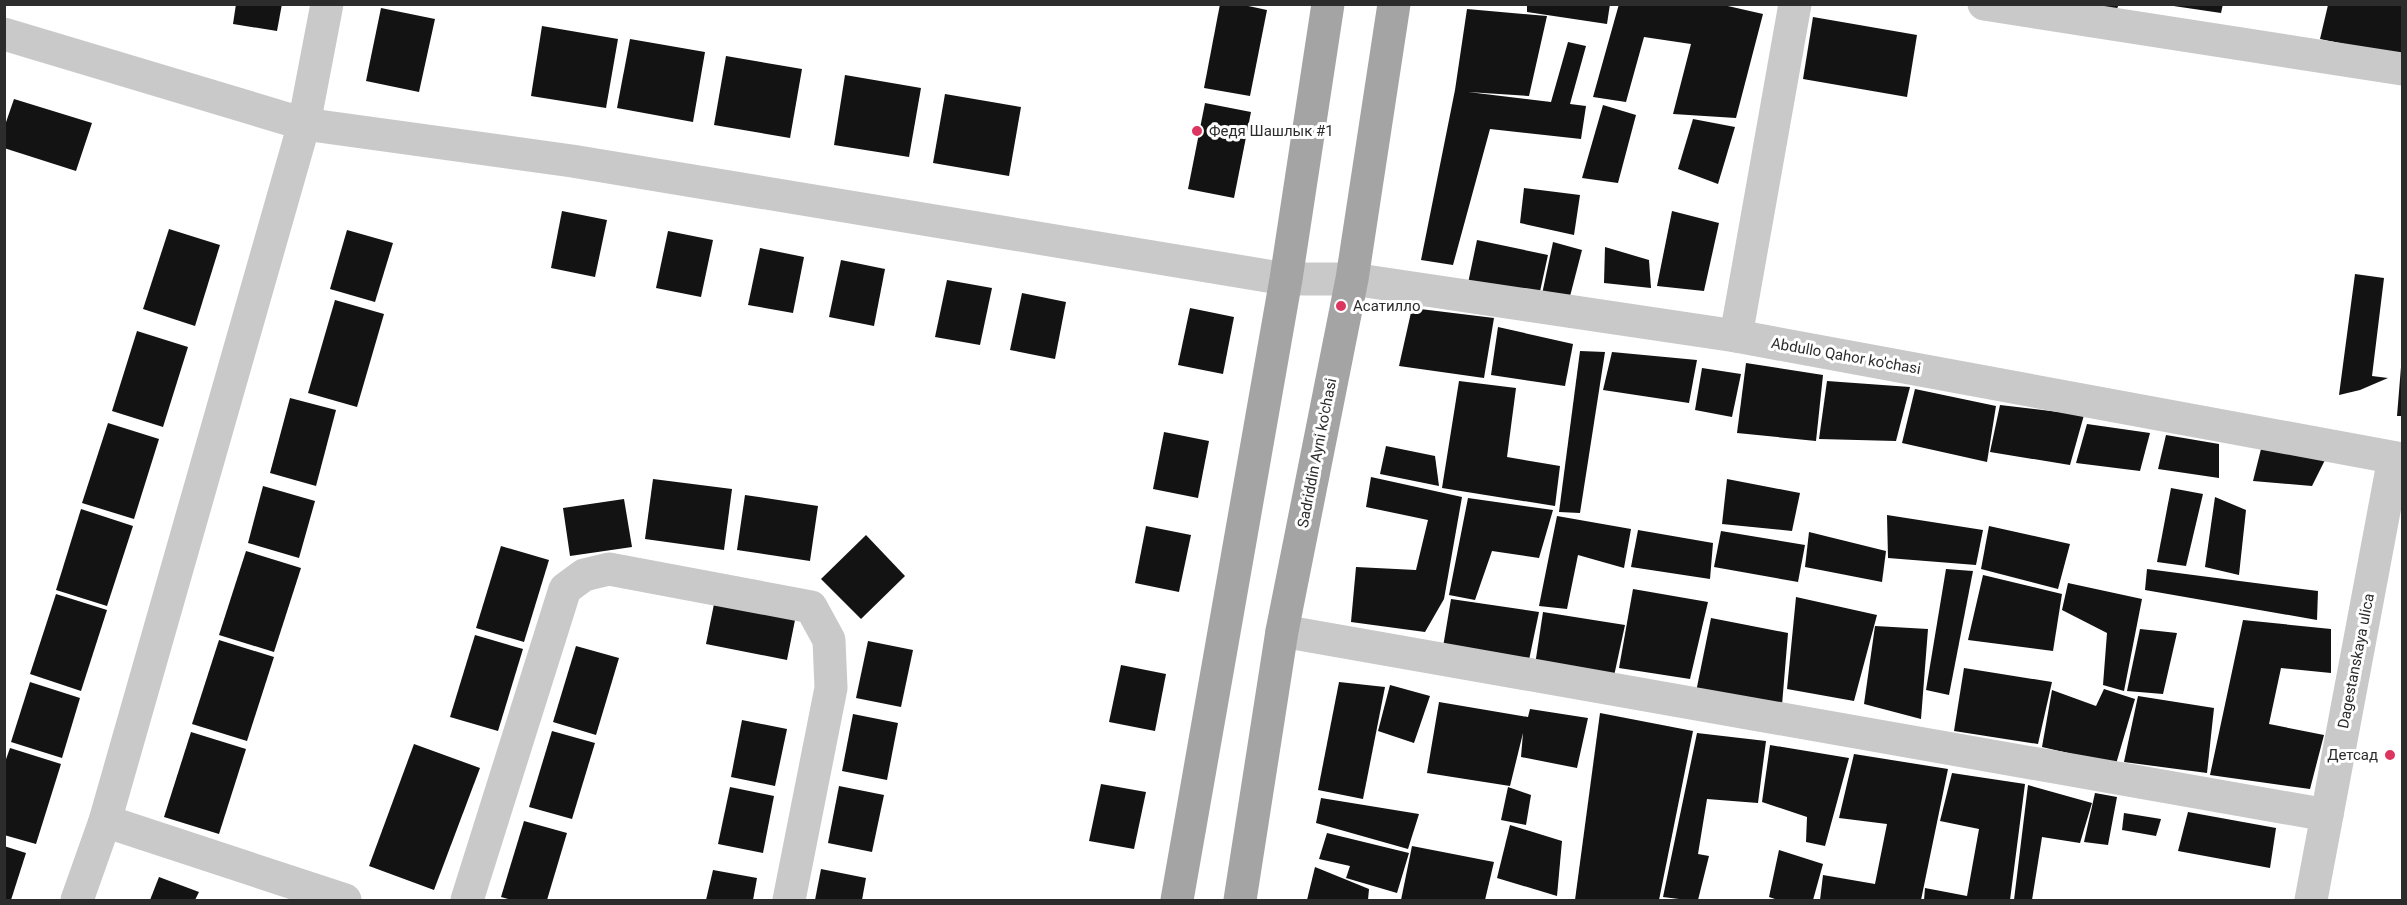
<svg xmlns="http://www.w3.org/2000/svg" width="2407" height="905" font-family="Roboto,sans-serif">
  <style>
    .building { fill: #131313 }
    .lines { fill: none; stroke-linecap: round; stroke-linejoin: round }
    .minor { stroke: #c9c9c9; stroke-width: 33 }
    .major { stroke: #a4a4a4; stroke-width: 33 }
    .poi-dot { fill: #dc3560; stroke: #fff; stroke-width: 2 }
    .labels { text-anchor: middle; stroke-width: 6; stroke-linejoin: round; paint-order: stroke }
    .poi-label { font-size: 15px; fill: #2c2c2c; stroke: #fff; text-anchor: start }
    .street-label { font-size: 15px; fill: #2c2c2c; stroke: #fff }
  </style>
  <rect width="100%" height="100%" fill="#fff"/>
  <g class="building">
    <polygon points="236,4 282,4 277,31 233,24"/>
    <polygon points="1220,4 1239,4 1267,10 1250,96 1204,88"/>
    <polygon points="1527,4 1610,4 1607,24 1527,12"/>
    <polygon points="1619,4 1719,4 1763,14 1736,118 1673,114 1691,44 1644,37 1626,102 1593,97"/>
    <polygon points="2079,4 2119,4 2116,11"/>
    <polygon points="2160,4 2223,4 2221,13"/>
    <polygon points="2328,5 2402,5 2402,56 2320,39"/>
    <polygon points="381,8 435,19 419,92 366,81"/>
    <polygon points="1467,9 1547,16 1529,96 1468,92 1551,102 1568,42 1586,46 1570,104 1586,106 1581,139 1490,129 1453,265 1421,260 1455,90"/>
    <polygon points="1813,17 1917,35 1907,97 1803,79"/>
    <polygon points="542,26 618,39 606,108 531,96"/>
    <polygon points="630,39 705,52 693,122 617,108"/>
    <polygon points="726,56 802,69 790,138 714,125"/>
    <polygon points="845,75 921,88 909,157 834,145"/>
    <polygon points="945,94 1021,107 1009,176 933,163"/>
    <polygon points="14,99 92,123 76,171 4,148 4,128"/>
    <polygon points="1205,103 1251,112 1234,198 1188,189"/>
    <polygon points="1603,105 1636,115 1618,183 1582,178"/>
    <polygon points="1693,119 1735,127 1718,184 1678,169"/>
    <polygon points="1524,188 1580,195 1574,235 1520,223"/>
    <polygon points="562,211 607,220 595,277 551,268"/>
    <polygon points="1672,211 1719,223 1704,291 1657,286"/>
    <polygon points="169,229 220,245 195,326 143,309"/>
    <polygon points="347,230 393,243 375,302 330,289"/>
    <polygon points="668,231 713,240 701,297 656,288"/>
    <polygon points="1477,240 1548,255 1539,296 1467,288"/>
    <polygon points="1553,242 1582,250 1568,304 1541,299"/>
    <polygon points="1605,247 1649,260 1651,288 1604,283"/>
    <polygon points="760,248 804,257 793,313 748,305"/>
    <polygon points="841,260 885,269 874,326 829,317"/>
    <polygon points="2355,274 2384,278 2372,376 2388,378 2360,390 2339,395"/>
    <polygon points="947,280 992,288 980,345 935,337"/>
    <polygon points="1022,293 1066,302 1055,359 1010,350"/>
    <polygon points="335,300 384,314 357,407 308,393"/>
    <polygon points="1190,308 1234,317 1223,374 1178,365"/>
    <polygon points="1412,308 1494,318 1484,378 1399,366"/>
    <polygon points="1498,327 1573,344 1565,386 1491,375"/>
    <polygon points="137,331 188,347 163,427 112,411"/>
    <polygon points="1580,351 1605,352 1580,513 1559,512"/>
    <polygon points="1612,352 1697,360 1689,403 1603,390"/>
    <polygon points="1746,363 1823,375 1816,441 1737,433"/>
    <polygon points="2401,367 2402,367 2402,416 2397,416"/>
    <polygon points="1702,368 1741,374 1732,417 1695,410"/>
    <polygon points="1459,381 1516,388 1507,457 1560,466 1555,506 1442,488"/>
    <polygon points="1827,381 1910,387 1896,441 1819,439"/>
    <polygon points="1915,389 1996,406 1987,462 1902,443"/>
    <polygon points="290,398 336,410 316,486 270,473"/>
    <polygon points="2000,405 2084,415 2070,465 1990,452"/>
    <polygon points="108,423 159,439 134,519 82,503"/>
    <polygon points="2087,424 2150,433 2140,471 2076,463"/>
    <polygon points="1164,432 1209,441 1198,498 1153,489"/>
    <polygon points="2166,435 2219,444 2219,478 2158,469"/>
    <polygon points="1386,446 1435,456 1439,486 1380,474"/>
    <polygon points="2261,449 2326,458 2312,486 2253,481"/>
    <polygon points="1371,477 1462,497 1444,599 1425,632 1351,622 1356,567 1416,570 1428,520 1366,507"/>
    <polygon points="653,479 732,489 724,550 645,539"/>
    <polygon points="1727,479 1800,493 1792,531 1722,524"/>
    <polygon points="263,486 315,501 299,558 248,543"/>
    <polygon points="2171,488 2203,494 2186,566 2157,562"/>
    <polygon points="745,495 818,506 810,561 737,550"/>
    <polygon points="2215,497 2246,510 2239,575 2205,567"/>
    <polygon points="1468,498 1553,510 1539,558 1492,551 1475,600 1449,595"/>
    <polygon points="624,499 632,547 570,556 563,508"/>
    <polygon points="81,509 133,526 107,606 56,590"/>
    <polygon points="1887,515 1983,530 1976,565 1888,558"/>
    <polygon points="1557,516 1631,529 1624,568 1578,555 1567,609 1539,606"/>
    <polygon points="1146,526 1191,535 1179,592 1135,583"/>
    <polygon points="1989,526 2070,544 2058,589 1981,569"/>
    <polygon points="1638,530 1713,543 1710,579 1631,567"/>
    <polygon points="1721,531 1805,545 1798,582 1714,567"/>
    <polygon points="1809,532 1886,551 1882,582 1805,567"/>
    <polygon points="866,535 905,576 861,619 821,579"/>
    <polygon points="501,546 549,560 524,642 476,628"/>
    <polygon points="246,551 301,568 274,652 219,635"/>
    <polygon points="1946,569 1973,571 1949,695 1926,690"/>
    <polygon points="2147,569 2318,591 2317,620 2145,590"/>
    <polygon points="1983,575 2062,594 2053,651 1968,640"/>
    <polygon points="2068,583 2142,599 2124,691 2103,685 2107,633 2062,610"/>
    <polygon points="1633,589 1708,602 1690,679 1619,668"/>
    <polygon points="56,594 107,610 81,691 30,674"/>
    <polygon points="1796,597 1877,615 1854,701 1787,689"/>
    <polygon points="1451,599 1539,612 1529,660 1443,647"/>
    <polygon points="714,604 795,620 787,660 706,644"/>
    <polygon points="1543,612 1625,625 1614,676 1535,665"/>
    <polygon points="1711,618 1788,633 1782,705 1696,692"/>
    <polygon points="2243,620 2331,629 2331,673 2281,668 2269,724 2324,735 2310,789 2210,775"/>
    <polygon points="1875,626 1928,629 1921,719 1864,704"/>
    <polygon points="2140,629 2177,633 2163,694 2127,691"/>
    <polygon points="475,635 523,649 498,731 450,717"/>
    <polygon points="219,640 274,657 247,741 192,724"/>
    <polygon points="868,641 913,650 901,707 856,698"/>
    <polygon points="576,646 619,658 596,735 553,722"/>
    <polygon points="1121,665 1166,674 1155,731 1109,722"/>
    <polygon points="1964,668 2052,682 2038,744 1954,731"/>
    <polygon points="30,682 80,698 62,758 11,742"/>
    <polygon points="1339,682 1385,687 1363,799 1318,790"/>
    <polygon points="1390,685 1430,696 1414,743 1378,731"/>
    <polygon points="2104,689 2135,699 2116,764 2042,747 2052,690 2096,706"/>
    <polygon points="2138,696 2214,708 2207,773 2124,762"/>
    <polygon points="1439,702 1528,717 1530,709 1588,718 1577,768 1521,757 1523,733 1510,786 1427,773"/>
    <polygon points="1600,713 1693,731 1659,900 1575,900"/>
    <polygon points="853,714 898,723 887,780 842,771"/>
    <polygon points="742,720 787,729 775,786 731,777"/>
    <polygon points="552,731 595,743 572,819 529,807"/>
    <polygon points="191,732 246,749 219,834 164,817"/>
    <polygon points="1697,733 1766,741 1758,803 1707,799 1698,854 1709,856 1698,900 1687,900 1663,897"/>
    <polygon points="414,744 480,768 434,890 369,866"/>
    <polygon points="1770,745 1849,758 1825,846 1806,842 1807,817 1762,802"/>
    <polygon points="10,748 61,764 36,844 4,835 4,765"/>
    <polygon points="1854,754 1948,769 1921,900 1820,900 1823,875 1875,884 1887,824 1839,818"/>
    <polygon points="1952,773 2025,784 2010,900 1924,900 1925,888 1967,896 1979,829 1940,821"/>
    <polygon points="1101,784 1146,792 1134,849 1089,841"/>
    <polygon points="2028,785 2092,803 2080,843 2042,837 2032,900 2014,900"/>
    <polygon points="839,786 884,795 872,852 828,843"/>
    <polygon points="730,787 774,796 763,853 718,844"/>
    <polygon points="1508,787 1531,795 1526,825 1501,820"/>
    <polygon points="2095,793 2117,797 2108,845 2084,842"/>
    <polygon points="1321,798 1419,814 1408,849 1316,823"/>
    <polygon points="2188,812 2276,828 2270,868 2178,851"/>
    <polygon points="2124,813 2161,819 2156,836 2122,830"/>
    <polygon points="524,821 567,833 547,900 512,900 501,897"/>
    <polygon points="1510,825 1562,841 1557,896 1497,878"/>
    <polygon points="1327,833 1409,853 1397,893 1346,878 1350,866 1319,859"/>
    <polygon points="4,846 26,853 11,900 4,900"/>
    <polygon points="1412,846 1494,862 1485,900 1401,900"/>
    <polygon points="1779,850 1823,864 1813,900 1778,900 1769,897"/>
    <polygon points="1315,867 1369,889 1368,900 1307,900"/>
    <polygon points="821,869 866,878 862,900 815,900"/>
    <polygon points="713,870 757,878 753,900 706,900"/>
    <polygon points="159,877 199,892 195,900 150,900"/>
  </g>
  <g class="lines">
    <g class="minor">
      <polyline points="1984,4 2402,69"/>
      <polyline points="4,34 304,124 572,161 1286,279 1352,279 1736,336 2402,459"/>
      <polyline points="1736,336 1795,4"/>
      <polyline points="1282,631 2327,815"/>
      <polyline points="105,821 345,900"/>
      <polyline points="77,900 105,821 304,124 327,4"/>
      <polyline points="467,900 565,589 584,575 609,569 811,607 829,640 831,688 789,900"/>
      <polyline points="2311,900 2394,458"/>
    </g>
    <g class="major">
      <polyline points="1177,900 1286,279 1328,4"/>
      <polyline points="1240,900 1282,631 1352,279 1394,4"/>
    </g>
  </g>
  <g class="poi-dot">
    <circle cx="1197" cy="131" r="6"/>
    <circle cx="1341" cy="306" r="6"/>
    <circle cx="2390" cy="755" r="6"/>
  </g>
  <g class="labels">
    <g class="poi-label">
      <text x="1209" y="136">Федя Шашлык #1</text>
      <text x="1353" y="311">Асатилло</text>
      <text x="2378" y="760" text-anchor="end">Детсад</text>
    </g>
    <g class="street-label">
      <text transform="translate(1846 356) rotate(10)" y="5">Abdullo Qahor ko'chasi</text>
      <text transform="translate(1317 453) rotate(-79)" y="5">Sadriddin Ayni ko'chasi</text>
      <text transform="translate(2356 661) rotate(-79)" y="5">Dagestanskaya ulica</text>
    </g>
  </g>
  <rect width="2407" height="905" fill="none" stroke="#2c2c2c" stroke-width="12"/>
</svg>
